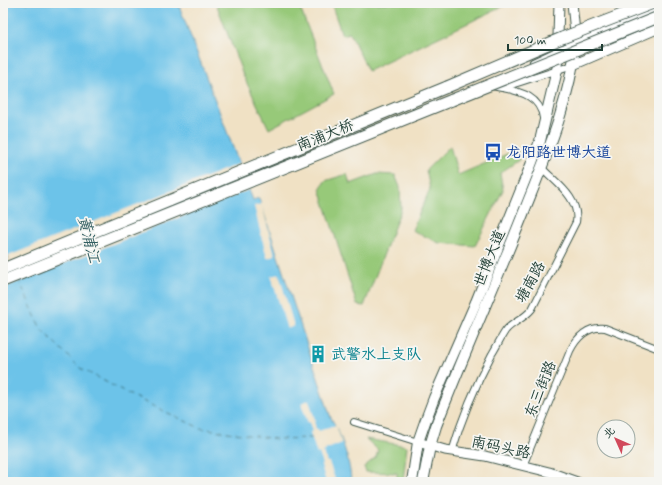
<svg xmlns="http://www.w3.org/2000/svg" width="662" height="485" font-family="Mynerve,'LXGW WenKai TC',sans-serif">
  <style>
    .green { fill: #97c979; stroke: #5b8356 }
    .water { fill: #6cc3e9; stroke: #46808e }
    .pier { fill: #f0e1c4 }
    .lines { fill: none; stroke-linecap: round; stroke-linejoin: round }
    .ferry { stroke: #325e61; stroke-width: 1; stroke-dasharray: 5 4; stroke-linecap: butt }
    .street-casing { stroke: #3e564a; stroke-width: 8 }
    .secondary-casing { stroke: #3e564a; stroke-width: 11 }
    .primary-casing { stroke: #3e564a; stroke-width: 12 }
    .highway-casing { stroke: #3e564a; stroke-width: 13 }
    .street { stroke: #fff; stroke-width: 6 }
    .secondary { stroke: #fff; stroke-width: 9 }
    .primary { stroke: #fff; stroke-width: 10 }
    .highway { stroke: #fff; stroke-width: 11 }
    .highway-bridge-casing { stroke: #3e564a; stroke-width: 13; stroke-linecap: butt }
    .highway-bridge { stroke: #fff; stroke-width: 11 }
    .labels { text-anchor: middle; stroke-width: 3.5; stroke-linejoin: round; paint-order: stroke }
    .street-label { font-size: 15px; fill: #1f3d34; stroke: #f6f6f2 }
    .transit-label { font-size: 15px; fill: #164399; stroke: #f6f6f2; text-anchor: start }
    .culture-label { font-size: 15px; fill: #0d838f; stroke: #f6f6f2; text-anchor: start }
    .water-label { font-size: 16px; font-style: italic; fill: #325e61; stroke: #f6f6f2 }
  </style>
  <rect width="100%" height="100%" fill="#f6f6f2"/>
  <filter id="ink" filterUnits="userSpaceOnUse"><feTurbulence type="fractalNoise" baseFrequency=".025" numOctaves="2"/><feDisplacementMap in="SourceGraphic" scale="8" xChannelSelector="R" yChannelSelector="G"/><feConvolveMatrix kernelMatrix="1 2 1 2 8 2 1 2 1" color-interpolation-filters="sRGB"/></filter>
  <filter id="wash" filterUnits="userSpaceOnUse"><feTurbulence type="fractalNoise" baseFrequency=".012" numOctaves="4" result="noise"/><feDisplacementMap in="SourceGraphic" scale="16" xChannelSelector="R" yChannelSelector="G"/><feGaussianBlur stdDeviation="0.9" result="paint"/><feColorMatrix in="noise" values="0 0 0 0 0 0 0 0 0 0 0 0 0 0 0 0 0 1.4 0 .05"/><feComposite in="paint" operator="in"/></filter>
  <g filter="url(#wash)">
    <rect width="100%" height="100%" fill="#f0e1c4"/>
    <g class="green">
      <polygon points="216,3 298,3 334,94 269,129 243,75"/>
      <polygon points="331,3 510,3 368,71 350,33 342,35"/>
      <polygon points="450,146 458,175 512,152 519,152 519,160 500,173 503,190 475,246 439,243 412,230 430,189 426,170"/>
      <polygon points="347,174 350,184 377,174 395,175 400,187 401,209 364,306 357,305 320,189 325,181"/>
      <polygon points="366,439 407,446 403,482 397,482 397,473 366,472 364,467 376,457 378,450"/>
    </g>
    <path class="water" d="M3,3h175l75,197 6,-2 72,220c10,15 20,46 20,64h-348z"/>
    <g class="pier">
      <polygon points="241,163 251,189 3,288 3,258"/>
      <polygon points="262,204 275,256 267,258 254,206"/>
      <polygon points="279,274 294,326 287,329 271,276"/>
      <polygon points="309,400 315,420 314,421 316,429 318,429 319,431 336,425 342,443 325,450 326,451 323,452 327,462 329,462 335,479 326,482 321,465 323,464 319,453 317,454 310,432 312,431 309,422 308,423 301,403"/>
    </g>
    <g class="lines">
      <g class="ferry">
        <polyline points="3,247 10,261"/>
        <polyline points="19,280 41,329 80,368 132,396 200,428 276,439 312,438"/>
      </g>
    </g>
  </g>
  <g filter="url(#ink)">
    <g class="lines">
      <g class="street-casing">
        <g id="street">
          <polyline points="533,62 576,42"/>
          <polyline points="492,86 502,88 573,65"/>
          <path d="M503,88c19,4 37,9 40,30"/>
          <polyline points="354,422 418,442"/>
          <path d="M452,452c10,-35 23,-66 40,-98 5,-8 9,-17 14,-24 7,-8 18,-11 26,-21l44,-87c4,-24 -20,-39 -34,-54"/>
          <path d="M523,466l47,-115c7,-14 18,-25 35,-23l54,21"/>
        </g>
      </g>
      <g class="secondary-casing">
        <g id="secondary">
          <polyline points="572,3 576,42 659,8"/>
          <polyline points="573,65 659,28"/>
          <polyline points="557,70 559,3"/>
          <polyline points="418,442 445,450 485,456 549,472 577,482"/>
        </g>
      </g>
      <g class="primary-casing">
        <g id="primary">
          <polyline points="412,482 418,442 425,422 434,398 476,302 531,165 540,141 557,70"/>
          <path d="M423,482l7,-36 6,-20c29,-75 62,-148 91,-222 21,-52 43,-105 49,-162"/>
        </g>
      </g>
      <g class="highway-casing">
        <g id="highway">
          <polyline points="3,269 447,87"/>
          <polyline points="3,281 452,100"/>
        </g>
      </g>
      <use href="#street" class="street"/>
      <use href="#secondary" class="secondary"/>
      <use href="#primary" class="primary"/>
      <use href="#highway" class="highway"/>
      <g class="highway-bridge-casing">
        <g id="highway-bridge">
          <polyline points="447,87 562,38 653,3"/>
          <polyline points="452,100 656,18"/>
        </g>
      </g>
      <use href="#highway-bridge" class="highway-bridge"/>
    </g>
  </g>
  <defs>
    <g id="bus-bare" transform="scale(1.38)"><path d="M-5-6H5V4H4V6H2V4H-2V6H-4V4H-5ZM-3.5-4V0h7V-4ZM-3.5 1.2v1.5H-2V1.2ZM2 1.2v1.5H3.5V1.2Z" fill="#1a4fb4" stroke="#f6f6f2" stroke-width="2.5" paint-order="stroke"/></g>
    <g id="building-bare" transform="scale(1.38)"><path d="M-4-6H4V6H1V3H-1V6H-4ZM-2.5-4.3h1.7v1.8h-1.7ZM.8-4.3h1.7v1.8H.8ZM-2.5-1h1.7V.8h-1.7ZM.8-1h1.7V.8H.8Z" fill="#0f9aa8" stroke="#f6f6f2" stroke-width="2.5" paint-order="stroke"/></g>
  </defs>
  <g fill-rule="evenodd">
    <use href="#bus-bare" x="493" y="152"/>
    <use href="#building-bare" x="318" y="354"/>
  </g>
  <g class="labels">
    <g class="street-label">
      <text transform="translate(325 135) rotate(-22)" y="5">南浦大桥</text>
      <text transform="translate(489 258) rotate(-68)" y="5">世博大道</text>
      <text transform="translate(530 282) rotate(-61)" y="5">塘南路</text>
      <text transform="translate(540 389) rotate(-68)" y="5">东三街路</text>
      <text transform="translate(501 447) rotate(12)" y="5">南码头路</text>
    </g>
    <g class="transit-label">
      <text x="506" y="157">龙阳路世博大道</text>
    </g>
    <g class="culture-label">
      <text x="331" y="359">武警水上支队</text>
    </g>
    <g class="water-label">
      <text transform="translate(90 239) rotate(76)" y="6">黄浦江</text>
    </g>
  </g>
  <rect width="662" height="485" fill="none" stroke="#f6f6f2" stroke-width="16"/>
  <g transform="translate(616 439) rotate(315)"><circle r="19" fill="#f6f6f2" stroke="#a0aca6"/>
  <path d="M0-3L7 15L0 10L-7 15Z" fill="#d1495b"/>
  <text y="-6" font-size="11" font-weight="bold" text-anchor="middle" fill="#1f3d34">北</text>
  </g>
  <path d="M508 44v6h94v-6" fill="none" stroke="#1f3d34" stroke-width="2"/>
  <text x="514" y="44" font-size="12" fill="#1f3d34" stroke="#f6f6f2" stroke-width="3" paint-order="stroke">100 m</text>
</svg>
